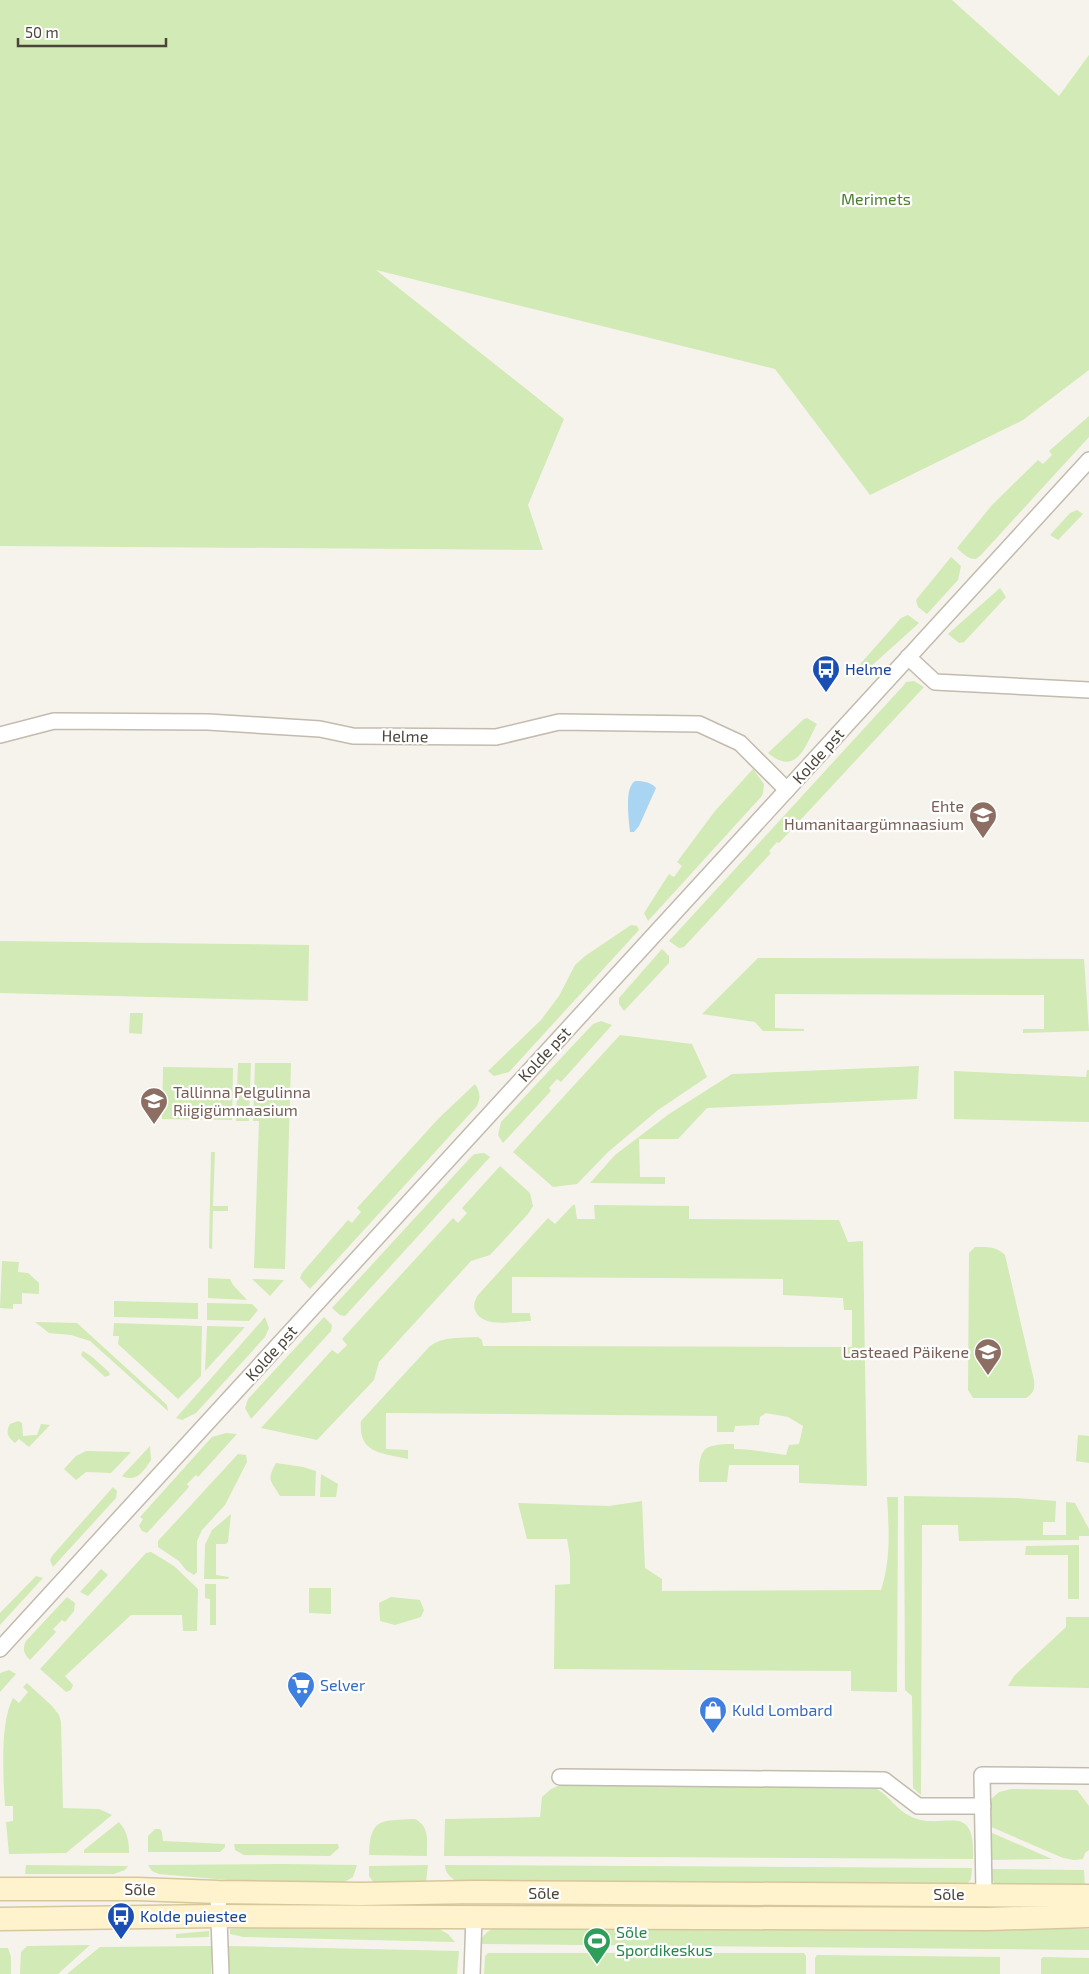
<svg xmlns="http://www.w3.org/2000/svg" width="1089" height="1974" font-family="'Exo 2',sans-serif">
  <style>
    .green { fill: #d2eab5 }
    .water { fill: #a9d4f2 }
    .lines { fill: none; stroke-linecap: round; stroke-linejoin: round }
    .street-casing { stroke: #c2bbae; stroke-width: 18 }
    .secondary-casing { stroke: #d6c79b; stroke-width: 25 }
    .street { stroke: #fff; stroke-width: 15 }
    .secondary { stroke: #fff3cd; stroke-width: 22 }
    .labels { text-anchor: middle; stroke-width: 4.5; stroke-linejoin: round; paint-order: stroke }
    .park-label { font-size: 16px; fill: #4a7f2a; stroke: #fff }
    .transit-label { font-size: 16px; fill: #164399; stroke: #fff; text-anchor: start }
    .street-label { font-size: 16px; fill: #4b4439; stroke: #fff }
    .education-label { font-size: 16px; fill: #785e54; stroke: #fff; text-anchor: end }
    .shop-label { font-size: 16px; fill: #366cbe; stroke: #fff; text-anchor: start }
    .leisure-label { font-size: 16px; fill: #27864d; stroke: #fff; text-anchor: start }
  </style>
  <rect width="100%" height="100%" fill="#f6f3ec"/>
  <g class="green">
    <polygon points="0,0 952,0 1059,96 1089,55 1089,370 1023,420 870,495 775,369 376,270 564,419 528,505 543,550 0,546"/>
    <path d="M1089,416v21l-108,118 -5,4c-8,0 -13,-5 -19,-11l35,-43 46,-45 5,4 9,-9 -3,-4z"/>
    <polygon points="1077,510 1083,514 1058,540 1050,535 1070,513"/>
    <polygon points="951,557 961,566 958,580 927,614 918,607 916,600"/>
    <polygon points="1000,588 1006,597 964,642 959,643 948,634"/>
    <polygon points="908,615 919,623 858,678 854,674 854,671 901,618"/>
    <polygon points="914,681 924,687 779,843 777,842 769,851 771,853 684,947 679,948 669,941 903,686 906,682"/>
    <path d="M807,718l10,6c-12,22 -20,53 -49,29l36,-34z"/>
    <polygon points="753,769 764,784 763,794 760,798 648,921 644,913 669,874 674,877 682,866 677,862 715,811"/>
    <polygon points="631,925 637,926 639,930 509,1072 494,1076 488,1071 541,1020 559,996 575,965 585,956"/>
    <polygon points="0,941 309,945 308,1001 0,993"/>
    <polygon points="662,949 669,956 669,963 624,1011 619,1004 619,998"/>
    <polygon points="758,958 1084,959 1089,1031 1023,1033 1023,1029 1044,1029 1044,995 775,994 775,1028 804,1029 804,1031 763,1031 755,1022 702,1014"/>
    <polygon points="130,1013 143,1013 142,1034 129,1033"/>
    <polygon points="601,1021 612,1025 561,1082 557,1079 549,1088 551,1091 503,1143 498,1135 501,1122 593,1024"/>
    <polygon points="620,1035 692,1044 707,1077 658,1110 608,1152 577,1184 553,1187 513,1152"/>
    <polygon points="238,1063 251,1063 249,1121 236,1121"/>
    <polygon points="255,1063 291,1063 285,1269 254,1268 259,1121 253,1121"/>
    <polygon points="919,1066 917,1099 707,1108 678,1139 639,1139 640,1177 665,1177 665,1184 590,1183 615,1155 669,1114 732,1074"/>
    <polygon points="163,1067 233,1068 232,1120 162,1119"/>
    <polygon points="1087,1070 1089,1070 1089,1122 954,1119 954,1071 1086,1077"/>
    <path d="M475,1084c5,8 6,13 2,22l-167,183 -10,-11 2,-5 46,-53 4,3 9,-11 -4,-4 82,-90z"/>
    <polygon points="211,1152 215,1152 213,1206 228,1206 228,1211 213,1211 212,1249 209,1248"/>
    <polygon points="484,1153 490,1157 345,1316 340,1315 332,1308 471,1157 475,1154"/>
    <polygon points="500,1166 530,1193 533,1206 528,1214 490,1255 471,1261 379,1362 374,1380 317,1440 261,1428 332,1350 338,1354 347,1345 342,1339 453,1218 458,1223 467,1213 462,1208"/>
    <path d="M573,1205h2l2,14h18l-1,-14 95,1v13l150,1 9,22 15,-1 4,245 -68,-3v-18h-70l-2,17h-28c0,-32 1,-38 35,-38v5c18,0 35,4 52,6l3,-10 10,-1 4,-18 -15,-9 -22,-4 -6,4 -1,8 -24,1 -1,6h-17v-16l-331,-3v36l22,1v9c-26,-6 -50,-5 -47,-38l69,-75c14,-10 31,-8 48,-9l4,3 1,6 369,1v-37h-8l-1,-12 -60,-3v-16l-271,-2v36h18l1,8c-15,0 -50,8 -56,-11 -2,-6 0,-10 3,-15l70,-77 7,6z"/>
    <path d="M975,1247c12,0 21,-1 30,8l29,125c1,9 0,13 -8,18h-53l-5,-8 1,-137z"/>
    <polygon points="2,1261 19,1262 18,1272 28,1273 39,1283 39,1294 22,1293 22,1304 13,1304 13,1309 0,1308"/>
    <polygon points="208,1278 230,1279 233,1285 247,1300 208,1298"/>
    <polygon points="252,1279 284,1280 270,1296"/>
    <polygon points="114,1301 198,1303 198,1319 114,1317"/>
    <polygon points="207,1303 252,1304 258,1310 249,1321 207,1320"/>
    <polygon points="265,1317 269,1328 265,1337 196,1413 182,1420 176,1418"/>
    <polygon points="324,1317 332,1325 331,1331 251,1419 245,1408 248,1399"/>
    <polygon points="35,1322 77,1323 167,1405 168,1411 90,1341 71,1335 49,1333"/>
    <polygon points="114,1323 202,1326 201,1376 178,1399 118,1344 119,1336 113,1336"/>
    <polygon points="207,1326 245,1327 205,1371"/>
    <polygon points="83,1351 91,1356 109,1372 110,1375 105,1377 83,1357 81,1355"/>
    <path d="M18,1421l4,2 1,13 14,-1 4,-11 9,1 -21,22 -10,-8 -4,4c-7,-6 -10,-10 -5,-19z"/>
    <polygon points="226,1433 237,1434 198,1477 196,1475 187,1484 189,1487 147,1533 142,1531 139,1526 143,1519 140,1517 212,1437"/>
    <polygon points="1078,1435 1089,1436 1089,1463 1076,1461"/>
    <path d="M150,1446l1,14c-7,11 -15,23 -29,16z"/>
    <polygon points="86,1451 131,1452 111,1473 86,1472 76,1480 64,1469 76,1456"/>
    <polygon points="238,1454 246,1455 247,1462 225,1505 202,1530 197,1541 197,1572 194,1575 186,1570 179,1561 158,1547 158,1541"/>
    <path d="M276,1463l27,4 13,4 -1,25h-35c-9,-16 -14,-15 -4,-33z"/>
    <polygon points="321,1474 338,1484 336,1497 320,1497"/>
    <polygon points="113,1487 117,1491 116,1498 53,1567 50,1560 52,1556"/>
    <polygon points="904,1496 1017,1498 1056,1501 1055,1522 1043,1522 1043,1535 1066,1535 1066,1502 1075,1503 1089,1529 1089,1536 1079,1536 1079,1540 959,1541 958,1525 922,1525 921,1795 913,1788 912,1696 905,1690"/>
    <path d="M887,1497h11l-1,195 -46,-1v-20l-297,-2 1,-84 15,-1v-28l-3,-17h-40l-9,-36 91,3 33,-5 3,67 17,11v12l219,-1c10,-30 8,-62 6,-93z"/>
    <polygon points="231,1514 228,1542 226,1544 216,1544 216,1575 229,1577 228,1579 204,1579 205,1545 212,1530"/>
    <polygon points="1079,1545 1079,1599 1068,1599 1068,1555 1025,1555 1026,1546"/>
    <polygon points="151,1552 174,1566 198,1589 197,1631 183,1631 182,1615 131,1615 65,1676 73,1685 71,1690 66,1692 40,1669 146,1553"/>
    <polygon points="101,1569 108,1575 88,1596 80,1592"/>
    <polygon points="36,1576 43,1578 0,1625 0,1613"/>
    <polygon points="205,1584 216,1584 216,1625 210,1625 210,1599 205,1598"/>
    <polygon points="309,1588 331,1588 331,1614 309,1613"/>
    <path d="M67,1597l8,6 -1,8 -9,11 -3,-2 -9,9 3,3 -26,28c-6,-6 -8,-11 -4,-19z"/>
    <polygon points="391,1597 420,1600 424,1610 421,1617 395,1625 380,1621 379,1603"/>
    <polygon points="1066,1617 1089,1617 1089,1688 1008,1686 1014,1676 1066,1627"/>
    <polygon points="9,1670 16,1674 0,1692 0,1673"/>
    <path d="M27,1683l25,23 7,9 2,7 2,86 36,1 13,6 -46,38 -57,1 -3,-32 7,-1v-15h-8c-2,-31 -5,-84 8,-108l6,5 9,-11 -5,-5z"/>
    <path d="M560,1785l317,4c12,7 20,21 33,27 32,17 66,-19 63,43l-529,-3 1,-37 95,-2 2,-20 9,-8z"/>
    <polygon points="1011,1789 1077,1790 1089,1806 1089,1850 1085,1853 1083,1859 1074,1860 1063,1858 989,1826 990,1800 999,1792"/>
    <path d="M415,1819c15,8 12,22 12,37l-58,-1c1,-38 12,-34 46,-36z"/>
    <path d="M119,1822c8,9 10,19 10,31h-45v-3z"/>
    <polygon points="155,1829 160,1829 162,1832 163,1841 225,1844 225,1847 220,1852 148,1852 148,1836"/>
    <polygon points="990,1832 1052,1859 990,1860"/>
    <polygon points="234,1844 338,1844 339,1848 330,1856 244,1855 235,1850"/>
    <polygon points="283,1864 357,1865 353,1877 341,1884 261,1883 159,1874 152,1871 148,1865"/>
    <polygon points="26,1865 128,1866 125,1870 114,1874 25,1874"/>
    <polygon points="428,1865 426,1882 374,1883 369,1876 369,1866"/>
    <path d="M445,1865l527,3 -1,11 -5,6 -510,-4c-6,-4 -11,-8 -11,-16z"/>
    <polygon points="991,1869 1084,1870 1085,1887 995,1884 991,1878"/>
    <polygon points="258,1927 436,1927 448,1934 455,1942 243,1937 230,1934 230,1929"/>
    <path d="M496,1927l593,2v21l-608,-6 -2,-2c4,-7 10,-12 17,-15z"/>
    <polygon points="209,1931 209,1937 176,1938 176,1934"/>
    <polygon points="90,1945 58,1974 20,1974 21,1952 27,1946"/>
    <polygon points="212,1946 211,1974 67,1974 100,1947"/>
    <polygon points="228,1946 459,1951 457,1974 228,1974"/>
    <polygon points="0,1948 8,1948 11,1957 11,1974 0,1974"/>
    <polygon points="488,1953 804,1953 806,1956 806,1974 484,1974 485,1956"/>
    <polygon points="817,1955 1000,1957 1000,1974 815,1974 815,1958"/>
    <polygon points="1043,1957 1089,1958 1089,1974 1041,1974 1041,1959"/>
  </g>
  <path class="water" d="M635,781c8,0 16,1 21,7l-17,38 -5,6h-4c-1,-13 -6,-44 5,-51z"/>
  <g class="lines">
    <g class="street-casing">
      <g id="street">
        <polyline points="908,657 935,682 1089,690"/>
        <polyline points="0,735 54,721 208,722 320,729 353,736 496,737 559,722 699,724 740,743 787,790"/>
        <polyline points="0,1649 1089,460"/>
        <polyline points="560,1777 884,1780 918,1806 983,1806"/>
        <polyline points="218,1892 221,1974"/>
        <polyline points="984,1894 982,1775 1089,1776"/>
        <polyline points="472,1974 474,1917"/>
      </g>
    </g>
    <g class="secondary-casing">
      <g id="secondary">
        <polyline points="0,1889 137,1889 218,1892 361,1894 475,1892 1089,1896"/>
        <polyline points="0,1919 219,1916 987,1919 1089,1916"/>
      </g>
    </g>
    <use href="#street" class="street"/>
    <use href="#secondary" class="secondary"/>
  </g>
  <defs>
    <g id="bus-pin" transform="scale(1.4375)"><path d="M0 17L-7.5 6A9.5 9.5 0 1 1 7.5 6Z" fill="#1a4fb4" stroke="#fff"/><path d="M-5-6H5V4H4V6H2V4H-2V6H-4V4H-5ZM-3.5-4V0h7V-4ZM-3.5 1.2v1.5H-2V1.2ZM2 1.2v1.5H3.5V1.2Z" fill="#fff"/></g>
    <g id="school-pin" transform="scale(1.4375)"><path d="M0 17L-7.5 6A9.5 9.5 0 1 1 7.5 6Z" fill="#8d6e63" stroke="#fff"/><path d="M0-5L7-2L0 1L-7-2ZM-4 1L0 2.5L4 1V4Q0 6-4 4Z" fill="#fff"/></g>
    <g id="supermarket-pin" transform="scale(1.4375)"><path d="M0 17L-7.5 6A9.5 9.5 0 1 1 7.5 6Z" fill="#3f7fe0" stroke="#fff"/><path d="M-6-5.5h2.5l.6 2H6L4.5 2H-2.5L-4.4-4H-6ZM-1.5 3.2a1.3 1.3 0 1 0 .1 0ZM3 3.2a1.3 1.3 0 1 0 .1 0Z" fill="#fff"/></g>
    <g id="shop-pin" transform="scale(1.4375)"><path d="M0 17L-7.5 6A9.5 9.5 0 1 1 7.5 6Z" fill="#3f7fe0" stroke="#fff"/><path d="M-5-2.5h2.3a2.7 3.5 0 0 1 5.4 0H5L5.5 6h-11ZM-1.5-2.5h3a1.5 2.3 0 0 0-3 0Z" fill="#fff"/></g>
    <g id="stadium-pin" transform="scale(1.4375)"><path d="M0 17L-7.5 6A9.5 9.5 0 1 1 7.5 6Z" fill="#2e9e5b" stroke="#fff"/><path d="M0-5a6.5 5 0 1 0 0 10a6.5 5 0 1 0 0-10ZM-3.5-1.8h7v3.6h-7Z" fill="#fff"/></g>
  </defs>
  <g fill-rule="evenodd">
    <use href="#bus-pin" x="826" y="669"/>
    <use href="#school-pin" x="983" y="815"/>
    <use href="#school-pin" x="154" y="1101"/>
    <use href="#school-pin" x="988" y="1352"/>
    <use href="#supermarket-pin" x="301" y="1685"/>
    <use href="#shop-pin" x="713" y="1710"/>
    <use href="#bus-pin" x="121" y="1916"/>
    <use href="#stadium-pin" x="597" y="1941"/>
  </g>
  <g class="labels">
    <g class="park-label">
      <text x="876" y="205">Merimets</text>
    </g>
    <g class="transit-label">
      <text x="845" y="675">Helme</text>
      <text x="140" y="1922">Kolde puiestee</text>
    </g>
    <g class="street-label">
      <text transform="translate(405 736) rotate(1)" y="6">Helme</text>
      <text transform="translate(818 756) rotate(-48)" y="6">Kolde pst</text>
      <text transform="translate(544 1054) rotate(-47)" y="6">Kolde pst</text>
      <text transform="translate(271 1353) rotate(-48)" y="6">Kolde pst</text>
      <text transform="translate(140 1889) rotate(1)" y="6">Sõle</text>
      <text x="544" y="1899">Sõle</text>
      <text x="949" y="1900">Sõle</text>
    </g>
    <g class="education-label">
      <text x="964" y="812">Ehte<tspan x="964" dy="18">Humanitaargümnaasium</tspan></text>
      <text x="173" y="1098" text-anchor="start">Tallinna Pelgulinna<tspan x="173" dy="18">Riigigümnaasium</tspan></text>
      <text x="969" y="1358">Lasteaed Päikene</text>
    </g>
    <g class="shop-label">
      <text x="320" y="1691">Selver</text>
      <text x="732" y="1716">Kuld Lombard</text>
    </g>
    <g class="leisure-label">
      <text x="616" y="1938">Sõle<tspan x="616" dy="18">Spordikeskus</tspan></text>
    </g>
  </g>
  <path d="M18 38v8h148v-8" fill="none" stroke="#4b4439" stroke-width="2.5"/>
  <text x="25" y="38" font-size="15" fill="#4b4439" stroke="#ffffff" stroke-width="4" paint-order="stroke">50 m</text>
</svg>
